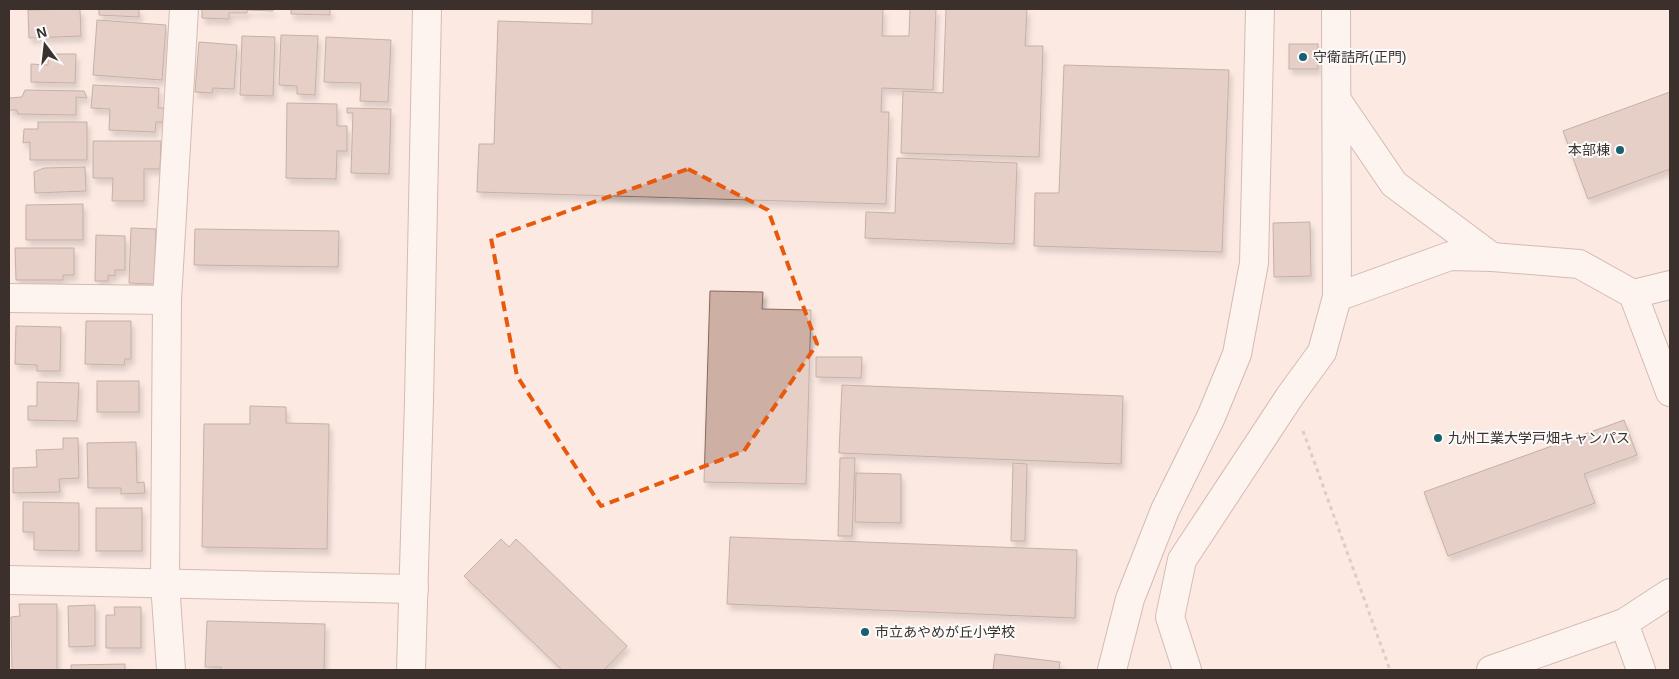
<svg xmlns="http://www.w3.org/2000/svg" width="1679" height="679" font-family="Helvetica,'Noto Sans JP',sans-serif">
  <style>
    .building { fill: #cdafa4; stroke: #856a5f; filter: url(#shadow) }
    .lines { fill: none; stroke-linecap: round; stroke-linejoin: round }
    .minor-casing { stroke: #a08479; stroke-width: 30 }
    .path { stroke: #bbaba4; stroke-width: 3; stroke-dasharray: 4 4; stroke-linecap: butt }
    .minor { stroke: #fff; stroke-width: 28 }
    .marked { fill: none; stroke: #e8590c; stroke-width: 4; stroke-dasharray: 10 6; stroke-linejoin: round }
    .poi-dot { fill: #18606f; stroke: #fbfbfb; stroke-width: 2 }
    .labels { text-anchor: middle; stroke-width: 4; stroke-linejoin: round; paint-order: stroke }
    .poi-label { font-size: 14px; fill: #3b302b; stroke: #fbfbfb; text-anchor: start }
  </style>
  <defs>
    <filter id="shadow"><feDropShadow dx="3" dy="5.5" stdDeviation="2.5" flood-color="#0004"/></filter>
  </defs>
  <rect width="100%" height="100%" fill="#fce9e2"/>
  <g class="building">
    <polygon points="80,9 81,36 29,38 28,10"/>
    <polygon points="99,9 139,9 139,17 99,15"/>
    <polygon points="202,9 273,9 273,11 247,10 247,13 229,13 229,19 202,18"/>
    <polygon points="291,9 330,9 330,15 291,14"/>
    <polygon points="592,9 883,9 882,36 909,36 910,9 936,9 933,90 882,88 881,112 889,112 886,204 477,192 479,144 494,144 498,21 592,24"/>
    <polygon points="946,9 1027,9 1025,46 1043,46 1039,157 901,153 903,91 943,93"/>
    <polygon points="97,20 166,25 162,80 93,75"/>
    <polygon points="281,35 318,36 315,95 297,94 297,86 279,85"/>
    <polygon points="242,36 275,37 273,96 240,95"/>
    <polygon points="326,37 391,40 388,102 360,101 361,83 324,82"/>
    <polygon points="199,42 237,45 234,89 213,88 212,93 195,92"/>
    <rect x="1289" y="44" width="29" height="25"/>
    <polygon points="48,54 76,54 75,83 31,82 31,64 48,65"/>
    <polygon points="1064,65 1229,70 1222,252 1034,246 1035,193 1059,193"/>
    <polygon points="93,85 159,88 158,108 164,108 163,122 156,122 155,132 109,130 110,109 91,108"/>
    <polygon points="25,90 84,91 87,98 76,97 76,115 18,114 17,110 9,110 9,98 22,97"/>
    <polygon points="1670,92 1670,169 1588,199 1563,131"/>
    <polygon points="287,103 337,104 337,126 347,126 347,151 337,151 336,179 286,178"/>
    <polygon points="347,108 391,109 389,174 351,173 353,113 347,113"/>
    <polygon points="38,122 87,122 87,160 30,160 30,142 23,143 24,129 38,129"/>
    <polygon points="93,141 161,141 160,169 144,169 144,201 112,201 113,178 93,178"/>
    <polygon points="897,158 1017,163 1014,244 865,238 866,212 895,213"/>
    <polygon points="85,167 86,191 35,193 34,172 44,168"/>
    <polygon points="83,204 83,240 26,240 26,205"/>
    <polygon points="1310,222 1311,276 1274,277 1273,223"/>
    <polygon points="131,228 156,229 154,284 129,283"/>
    <polygon points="195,229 339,231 338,267 194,265"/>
    <polygon points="96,235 125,236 125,270 115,270 115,276 108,275 108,281 95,281"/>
    <polygon points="15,248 74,248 74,275 63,275 63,280 16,280"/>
    <polygon points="710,291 763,292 762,309 811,310 806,484 704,482"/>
    <polygon points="86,321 131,321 131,359 125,359 124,365 85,364"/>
    <polygon points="16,326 61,327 60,371 37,371 37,365 15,364"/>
    <polygon points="816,357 862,357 861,378 816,377"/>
    <rect x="97" y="381" width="42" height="31"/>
    <polygon points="37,382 79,383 77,421 28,420 28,406 37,406"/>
    <polygon points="842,385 1123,396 1121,464 839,453"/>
    <polygon points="250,406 286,407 286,423 329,424 327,549 202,547 204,424 250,424"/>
    <polygon points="1624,420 1637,455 1584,474 1595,503 1448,556 1424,492"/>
    <polygon points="63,438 78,438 79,478 59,479 60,492 13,493 13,468 37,467 36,450 63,449"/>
    <polygon points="136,442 137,483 144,482 145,493 121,494 121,488 88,488 87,443"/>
    <polygon points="840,458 855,458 852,536 838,536"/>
    <polygon points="1013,463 1027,464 1025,541 1011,541"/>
    <polygon points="856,473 901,474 901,523 855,522"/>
    <polygon points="23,502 79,503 79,551 34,550 34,532 23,532"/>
    <rect x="96" y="508" width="46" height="43"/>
    <polygon points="730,537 1077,550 1075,618 727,604"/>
    <polygon points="501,539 509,547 516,539 627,646 604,670 562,670 464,576"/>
    <polygon points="19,604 57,604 57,670 12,670 11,617 20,616"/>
    <polygon points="95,605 95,646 69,647 68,606"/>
    <polygon points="114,607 141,607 141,648 106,648 106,615 115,615"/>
    <polygon points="207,621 325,624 324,670 221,670 221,667 205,667"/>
    <polygon points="995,654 1060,662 1059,670 993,670"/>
    <polygon points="125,664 125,670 71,670 71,665"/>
  </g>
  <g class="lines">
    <g class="minor-casing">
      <g id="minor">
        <polyline points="1338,102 1394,184 1492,257"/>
        <polyline points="1633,294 1670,285"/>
        <polyline points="1337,297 1450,256 1492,257 1579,264 1633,294 1670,392"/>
        <polyline points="9,298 167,300"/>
        <polyline points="9,580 414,589"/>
        <polyline points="1624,623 1641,670"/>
        <polyline points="171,670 165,583 167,300 184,9"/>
        <polyline points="411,670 419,401 427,9"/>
        <polyline points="1112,670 1130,599 1165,510 1211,417 1237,354 1254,263 1260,9"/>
        <polyline points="1187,670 1170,617 1182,560 1290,396 1322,352 1337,297 1336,9"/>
        <polyline points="1491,670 1624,623 1670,593"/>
      </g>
    </g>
    <polyline class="path" points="1303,431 1390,670"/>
    <use href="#minor" class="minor"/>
  </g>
  <path d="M0 0H1679V679H0ZM688,169l80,41 49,134 -73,107 -143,55 -84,-130 -26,-138z" fill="#fce9e2" fill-opacity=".55" fill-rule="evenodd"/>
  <path class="marked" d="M688,169l80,41 49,134 -73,107 -143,55 -84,-130 -26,-138z"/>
  <g class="poi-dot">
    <circle cx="1303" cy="57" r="5"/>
    <circle cx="1620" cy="150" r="5"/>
    <circle cx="1438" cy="438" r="5"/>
    <circle cx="865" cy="632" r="5"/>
  </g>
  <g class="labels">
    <g class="poi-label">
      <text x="1313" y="62">守衛詰所(正門)</text>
      <text x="1610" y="155" text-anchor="end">本部棟</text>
      <text x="1448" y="443">九州工業大学戸畑キャンパス</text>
      <text x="875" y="637">市立あやめが丘小学校</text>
    </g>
  </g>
  <rect width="1679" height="679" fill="none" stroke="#3b302b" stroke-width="20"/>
  <g transform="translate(45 45) rotate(345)" stroke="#fbfbfb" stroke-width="4" paint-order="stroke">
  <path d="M0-4L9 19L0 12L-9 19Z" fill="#3b302b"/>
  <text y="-8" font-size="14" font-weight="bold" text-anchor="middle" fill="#3b302b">N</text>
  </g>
</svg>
